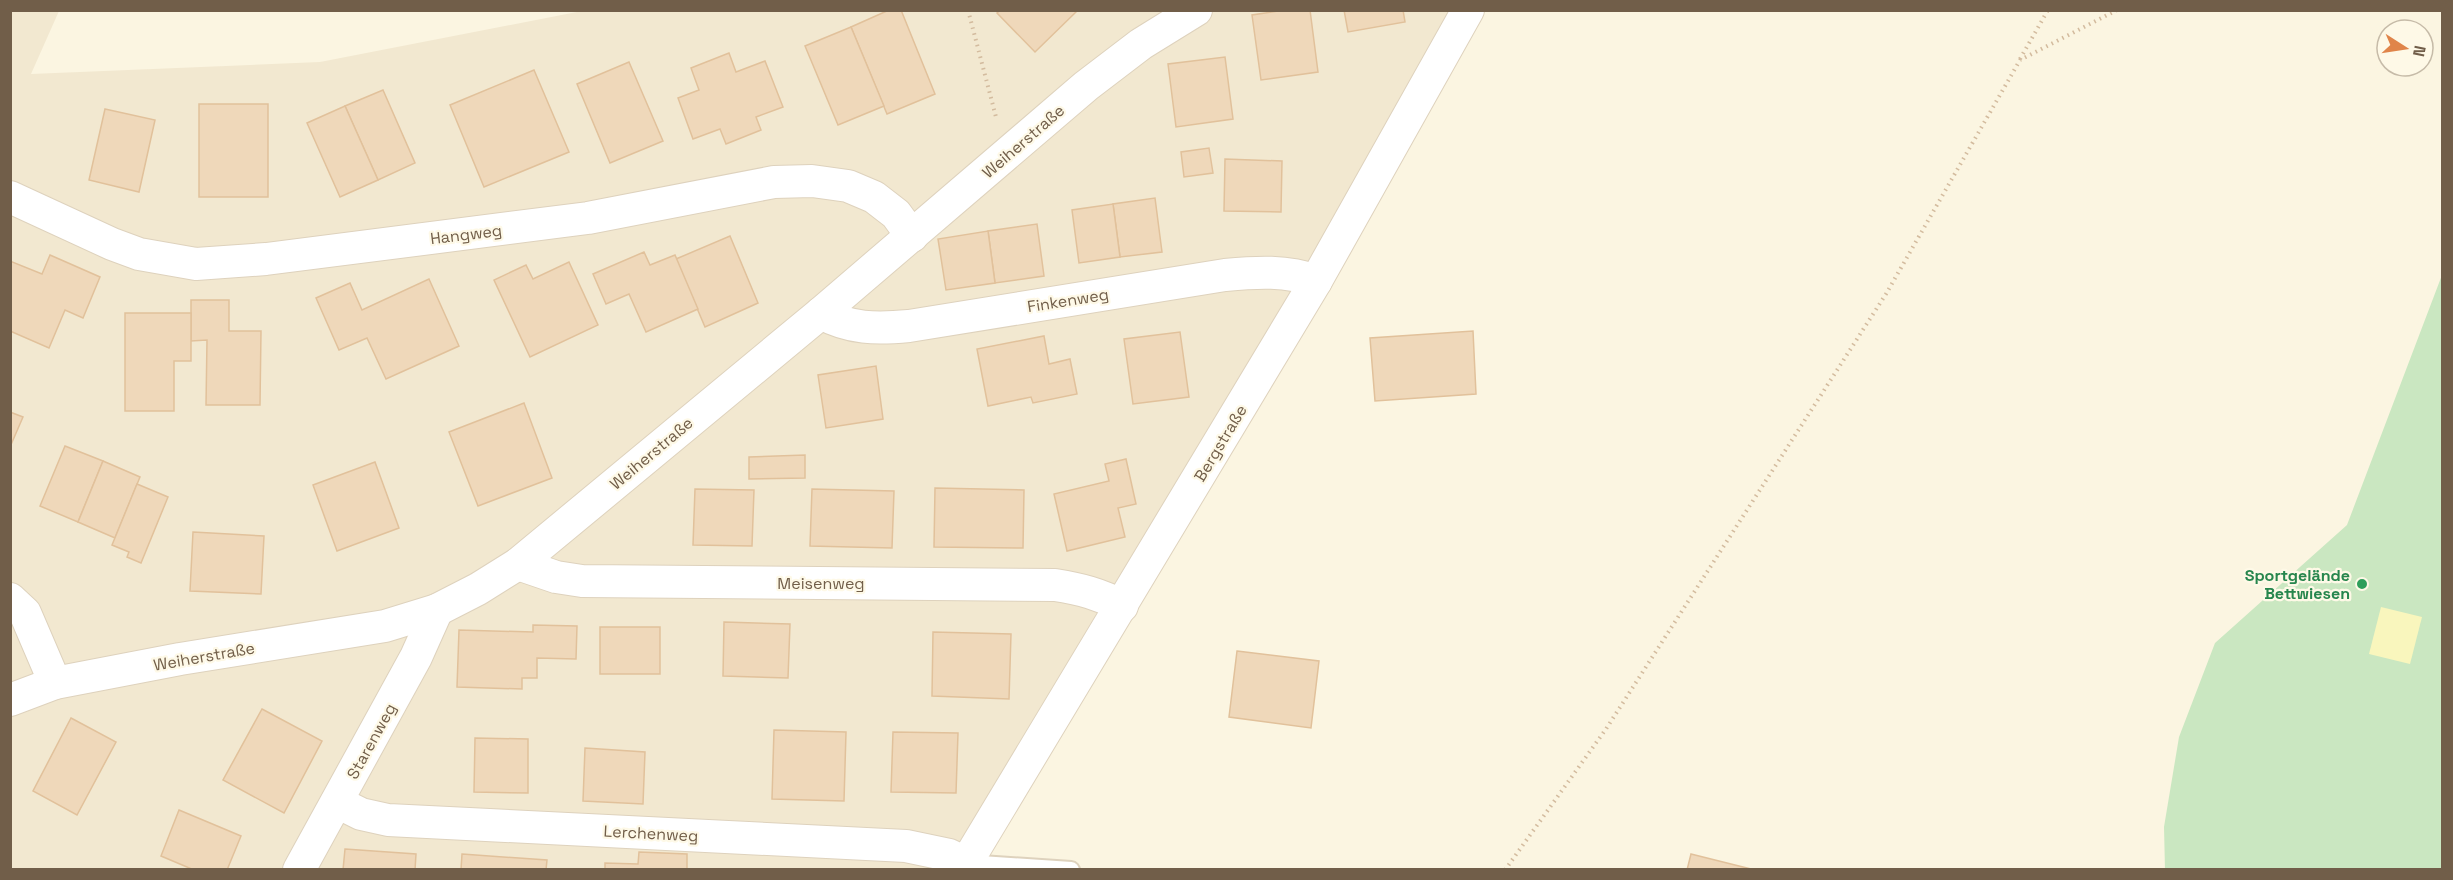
<svg xmlns="http://www.w3.org/2000/svg" width="2453" height="880" font-family="'Space Grotesk',sans-serif">
  <style>
    .residential { fill: #f2e8d0 }
    .green { fill: #cae7c1 }
    .sand { fill: #f9f6bd }
    .building { fill: #efd8ba; stroke: #e1c19b; stroke-width: 1.5 }
    .lines { fill: none; stroke-linecap: round; stroke-linejoin: round }
    .lane-casing { stroke: #ded2bd; stroke-width: 20 }
    .street-casing { stroke: #ded2bd; stroke-width: 34 }
    .path { stroke: #d3bb9e; stroke-width: 4; stroke-dasharray: 1.5 4.5; stroke-linecap: butt }
    .lane { stroke: #fff; stroke-width: 16 }
    .street { stroke: #fff; stroke-width: 32 }
    .leisure-dot { fill: #2e9e5b; stroke: #fef9e7; stroke-width: 2 }
    .labels { text-anchor: middle; stroke-width: 4.5; stroke-linejoin: round; paint-order: stroke }
    .street-label { font-size: 16px; fill: #715e49; stroke: #fef9e7 }
    .leisure-label { font-size: 16px; font-weight: bold; fill: #27864d; stroke: #fef9e7; text-anchor: end }
  </style>
  <rect width="100%" height="100%" fill="#fbf5e1"/>
  <polygon class="residential" points="587,10 1468,11 962,870 11,869 10,11 59,11 31,74 320,62"/>
  <polygon class="green" points="2442,275 2442,869 2165,870 2164,827 2179,737 2215,643 2347,525"/>
  <polygon class="sand" points="2381,607 2422,617 2410,664 2369,654"/>
  <g class="building">
    <polygon points="889,10 901,10 935,94 887,114 851,27"/>
    <polygon points="1000,10 1078,10 1035,52 997,13"/>
    <polygon points="1285,10 1310,10 1318,72 1261,80 1252,15"/>
    <polygon points="1344,10 1403,10 1405,22 1348,32"/>
    <polygon points="851,27 884,106 838,125 805,46"/>
    <polygon points="729,53 736,72 765,61 783,107 756,117 761,130 726,144 720,129 693,139 678,98 699,90 691,68"/>
    <polygon points="1225,57 1233,119 1176,127 1168,64"/>
    <polygon points="629,62 663,141 610,163 577,84"/>
    <polygon points="534,70 569,152 484,187 450,105"/>
    <polygon points="383,90 415,163 378,180 345,106"/>
    <rect x="199" y="104" width="69" height="93"/>
    <polygon points="345,106 378,180 340,197 307,123"/>
    <polygon points="105,109 155,120 139,192 89,180"/>
    <polygon points="1209,148 1213,173 1184,177 1181,152"/>
    <polygon points="1225,159 1282,161 1281,212 1224,211"/>
    <polygon points="1155,198 1162,252 1120,257 1113,204"/>
    <polygon points="1113,204 1120,257 1079,263 1072,210"/>
    <polygon points="1037,224 1044,276 995,283 988,231"/>
    <polygon points="988,231 995,283 946,290 938,239"/>
    <polygon points="730,236 758,303 705,327 676,259"/>
    <polygon points="644,252 650,265 675,255 698,309 646,332 629,294 606,304 593,274"/>
    <polygon points="50,255 100,277 83,318 65,310 49,348 10,331 10,261 42,274"/>
    <polygon points="569,262 598,325 530,357 494,280 526,265 533,279"/>
    <polygon points="429,279 459,346 386,379 367,338 339,350 316,298 350,283 362,310"/>
    <polygon points="191,300 229,300 229,331 261,331 260,405 206,405 207,340 191,341"/>
    <polygon points="125,313 191,313 191,361 174,361 174,411 125,411"/>
    <polygon points="1473,331 1476,394 1375,401 1370,338"/>
    <polygon points="1180,332 1189,397 1133,404 1124,339"/>
    <polygon points="1044,336 1049,364 1070,359 1077,394 1033,403 1031,397 988,406 977,349"/>
    <polygon points="876,366 883,419 826,428 818,375"/>
    <polygon points="524,403 552,478 478,506 449,432"/>
    <polygon points="10,412 23,417 10,447"/>
    <polygon points="65,446 103,461 78,522 40,506"/>
    <polygon points="805,455 805,478 749,479 749,457"/>
    <polygon points="1126,459 1136,504 1118,508 1125,537 1067,551 1054,494 1109,481 1105,464"/>
    <polygon points="103,461 140,477 115,538 78,522"/>
    <polygon points="375,462 399,528 337,551 313,485"/>
    <polygon points="137,484 168,497 141,563 127,557 129,552 112,545"/>
    <polygon points="935,488 1024,490 1023,548 934,547"/>
    <polygon points="695,489 754,490 752,546 693,545"/>
    <polygon points="812,489 894,491 892,548 810,546"/>
    <polygon points="193,532 264,536 261,594 190,591"/>
    <polygon points="724,622 790,624 788,678 723,676"/>
    <polygon points="533,625 577,626 576,659 537,658 537,678 522,678 522,689 457,687 459,630 533,632"/>
    <rect x="600" y="627" width="60" height="47"/>
    <polygon points="933,632 1011,634 1009,699 932,696"/>
    <polygon points="1237,651 1319,661 1311,728 1229,717"/>
    <polygon points="262,709 322,741 284,813 223,780"/>
    <polygon points="71,718 116,742 77,815 33,791"/>
    <polygon points="774,730 846,732 844,801 772,799"/>
    <polygon points="893,732 958,733 956,793 891,792"/>
    <polygon points="475,738 528,739 528,793 474,792"/>
    <polygon points="585,748 645,752 643,804 583,801"/>
    <polygon points="179,810 241,836 227,870 194,870 161,856"/>
    <polygon points="345,849 416,854 415,870 343,870"/>
    <polygon points="639,852 687,854 687,870 605,870 605,863 638,864"/>
    <polygon points="462,854 547,860 546,870 461,870"/>
    <polygon points="1691,854 1755,870 1687,870"/>
  </g>
  <g class="lines">
    <g class="lane-casing">
      <polyline id="lane" points="966,863 1071,870"/>
    </g>
    <g class="street-casing">
      <g id="street">
        <polyline points="10,197 112,244 139,254 196,264 266,259 588,218 774,182 812,181 848,186 874,197 896,214 912,236"/>
        <path d="M821,313c29,16 55,16 88,13l316,-51c31,-3 62,-5 91,6"/>
        <path d="M518,564l38,13 26,4 473,4c25,4 45,9 67,21"/>
        <polyline points="10,599 25,613 55,683"/>
        <polyline points="10,700 55,683 180,659 385,626 437,610 478,589 518,564 821,313 1086,86 1141,44 1196,10"/>
        <polyline points="337,802 361,814 388,820 906,846 949,855 966,863"/>
        <polyline points="299,870 416,657 437,610"/>
        <polyline points="962,870 1316,281 1468,10"/>
      </g>
    </g>
    <g class="path">
      <polyline points="968,10 996,117"/>
      <polyline points="2020,59 2048,10"/>
      <polyline points="1505,870 1606,729 1886,294 2020,60 2117,10"/>
    </g>
    <use href="#lane" class="lane"/>
    <use href="#street" class="street"/>
  </g>
  <circle class="leisure-dot" cx="2362" cy="584" r="6"/>
  <g class="labels">
    <g class="street-label">
      <text transform="translate(1023 141) rotate(-41)" y="6">Weiherstraße</text>
      <text transform="translate(466 234) rotate(-7)" y="6">Hangweg</text>
      <text transform="translate(1068 300) rotate(-9)" y="6">Finkenweg</text>
      <text transform="translate(1220 443) rotate(-59)" y="6">Bergstraße</text>
      <text transform="translate(651 453) rotate(-40)" y="6">Weiherstraße</text>
      <text x="821" y="589">Meisenweg</text>
      <text transform="translate(204 656) rotate(-10)" y="6">Weiherstraße</text>
      <text transform="translate(371 741) rotate(-61)" y="6">Starenweg</text>
      <text transform="translate(651 833) rotate(3)" y="6">Lerchenweg</text>
    </g>
    <g class="leisure-label">
      <text x="2350" y="581">Sportgelände<tspan x="2350" dy="18">Bettwiesen</tspan></text>
    </g>
  </g>
  <rect width="2453" height="880" fill="none" stroke="#715e49" stroke-width="24"/>
  <g transform="translate(2405 48) rotate(102)"><circle r="28" fill="#fef9e7" stroke="#c6bba8" stroke-width="1.5"/>
  <path d="M0-4.5L10 22L0 15L-10 22Z" fill="#e0854a"/>
  <text y="-9" font-size="16" font-weight="bold" text-anchor="middle" fill="#715e49">N</text>
  </g>
</svg>
